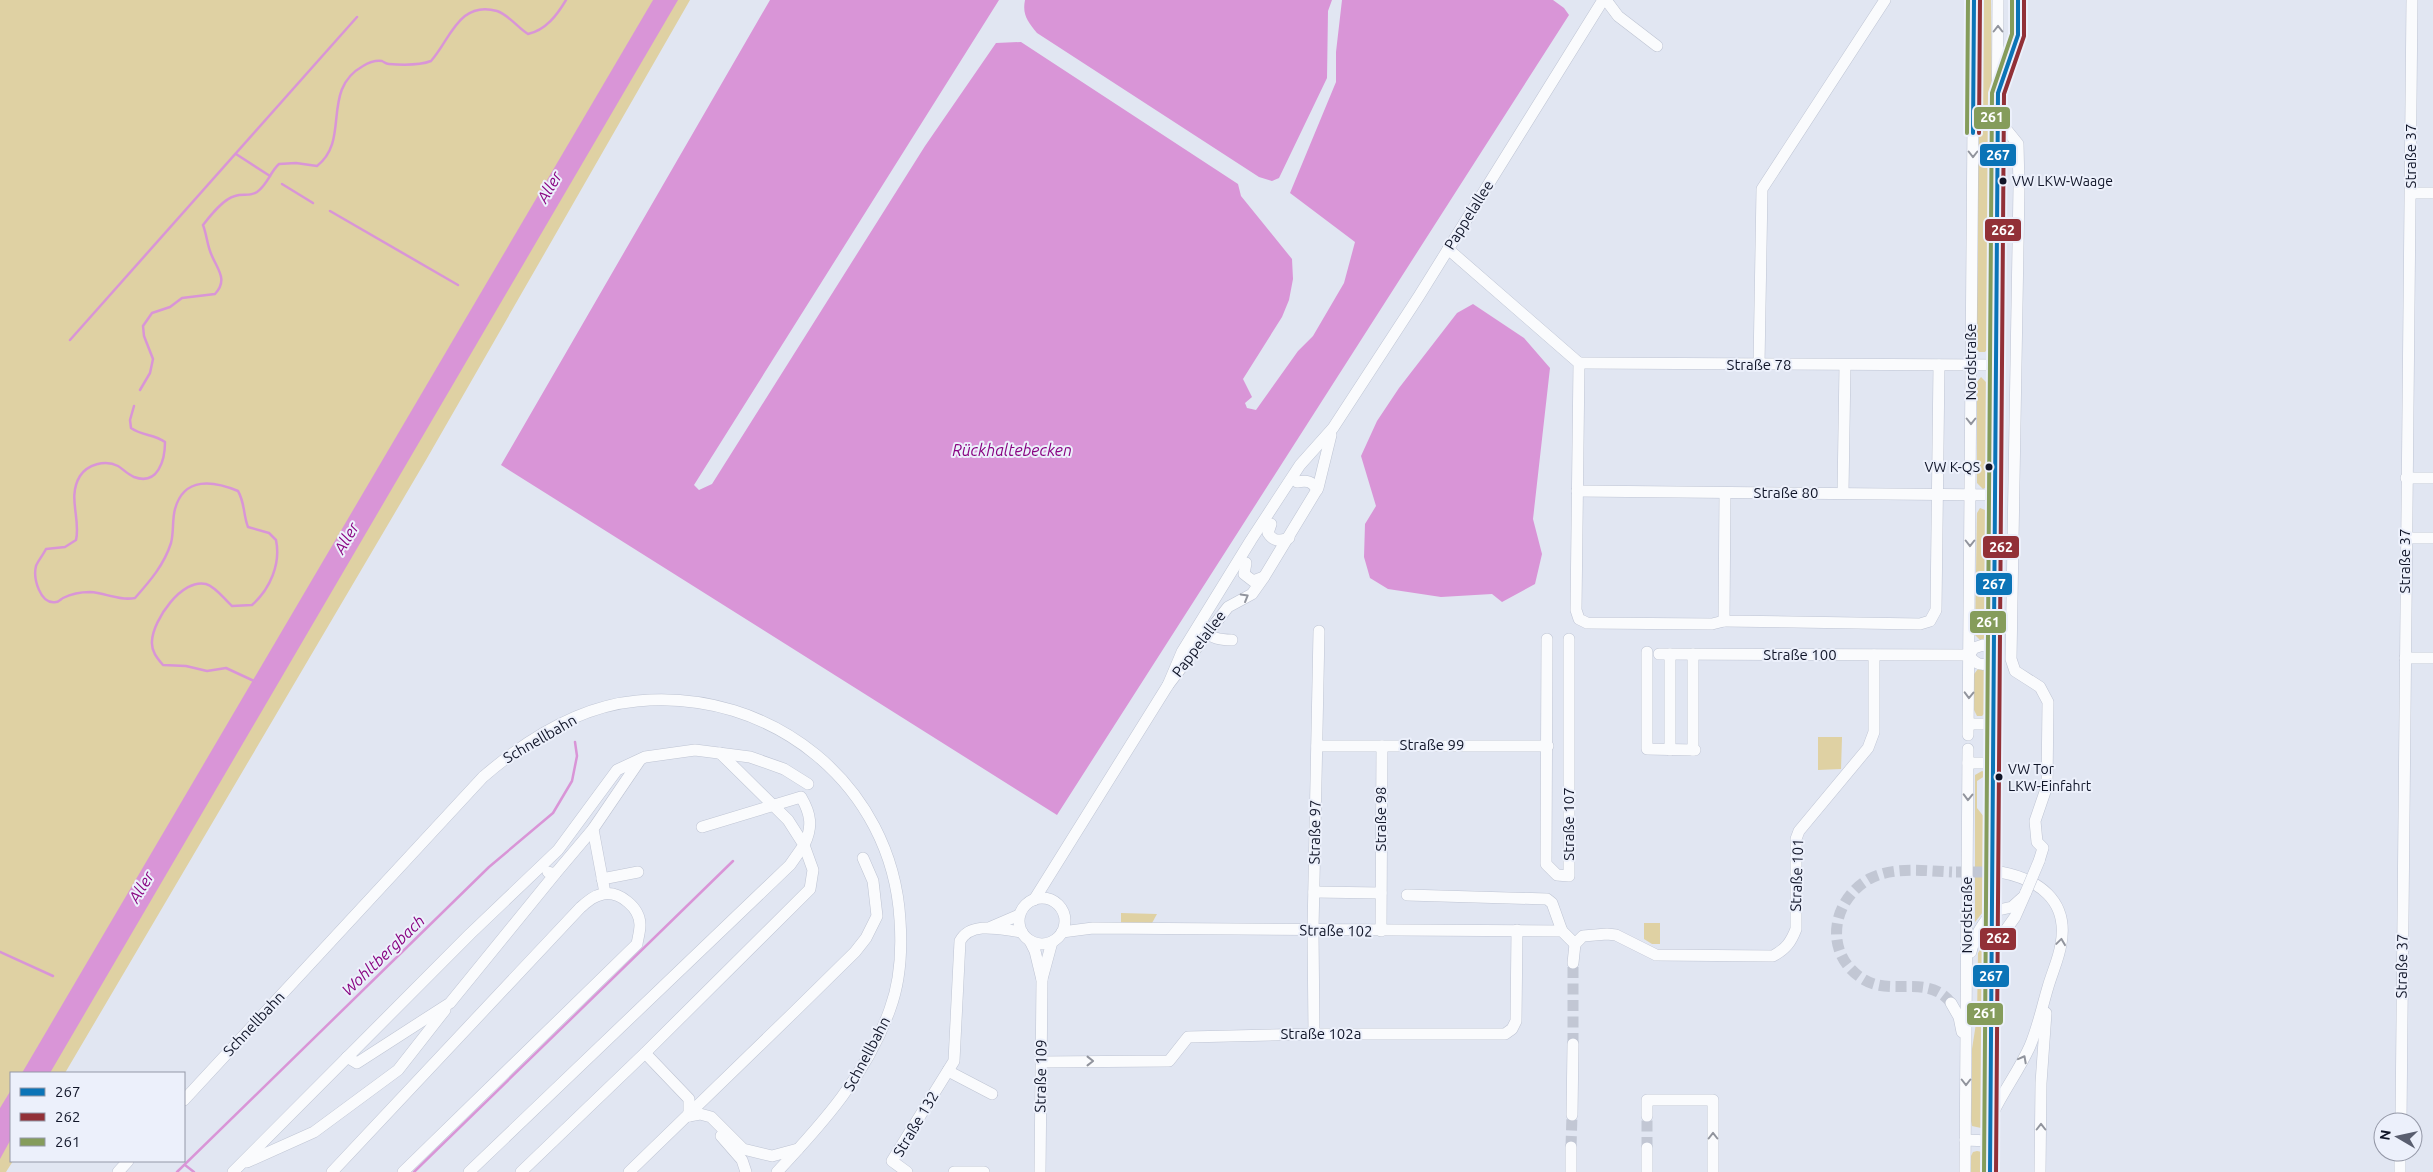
<svg xmlns="http://www.w3.org/2000/svg" width="2433" height="1172" font-family="Ubuntu,sans-serif">
  <style>
    .green { fill: #dfd1a3 }
    .water { fill: #d995d7 }
    .lines { fill: none; stroke-linecap: round; stroke-linejoin: round }
    .stream { stroke: #d995d7; stroke-width: 2.5 }
    .minor-tunnel { stroke: #c2c7d4; stroke-width: 11; stroke-dasharray: 11 5.5; stroke-linecap: butt }
    .minor-casing { stroke: #bec4d3; stroke-width: 12 }
    .minor { stroke: #fafbfd; stroke-width: 11 }
    .minor-bridge-casing { stroke: #bec4d3; stroke-width: 12; stroke-linecap: butt }
    .minor-bridge { stroke: #fafbfd; stroke-width: 11 }
    .bus-1-casing { stroke: #ecf0fb; stroke-width: 8 }
    .bus-2-casing { stroke: #ecf0fb; stroke-width: 8 }
    .bus-3-casing { stroke: #ecf0fb; stroke-width: 8 }
    .bus-1 { stroke: #0b74b7; stroke-width: 4 }
    .bus-2 { stroke: #923037; stroke-width: 4 }
    .bus-3 { stroke: #859c5b; stroke-width: 4 }
    .oneway { stroke: #91949d }
    .bus-dot { fill: #101528; stroke: #ecf0fb; stroke-width: 2 }
    .labels { text-anchor: middle; stroke-width: 4; stroke-linejoin: round; paint-order: stroke }
    .bus-label { font-size: 14px; fill: #101528; stroke: #ecf0fb; text-anchor: start }
    .street-label { font-size: 15px; fill: #101528; stroke: #ecf0fb }
    .water-label { font-size: 16px; font-style: italic; fill: #890482; stroke: #ecf0fb }
    .line-badge { stroke: #ecf0fb; stroke-width: 2 }
    .badge-label { font-size: 14px; text-anchor: middle; font-weight: bold; fill: #fff }
  </style>
  <rect width="100%" height="100%" fill="#e1e6f2"/>
  <g class="green">
    <polygon points="0,0 690,0 426,460 65,1073 11,1073 13,1161 6,1172 0,1172"/>
    <polygon points="1979,0 1991,0 1992,107 1985,112 1978,108"/>
    <polygon points="1985,125 1992,130 1990,346 1985,352 1979,352 1976,348 1978,131 1980,127"/>
    <polygon points="1981,377 1986,382 1986,431 1990,485 1983,489 1977,483 1977,382"/>
    <polygon points="1980,508 1985,510 1986,513 1988,637 1980,640 1975,635 1977,513"/>
    <polygon points="1978,669 1985,670 1988,674 1988,710 1982,716 1977,716 1974,710 1974,674"/>
    <polygon points="1818,737 1842,737 1841,769 1818,770"/>
    <polygon points="1982,771 1988,774 1977,781 1977,808 1988,822 1987,907 1975,922 1975,775"/>
    <polygon points="1121,913 1157,914 1152,923 1121,923"/>
    <polygon points="1644,923 1660,923 1660,944 1652,944 1644,939"/>
    <polygon points="1982,947 1985,948 1984,1124 1981,1128 1972,1126 1971,1121 1972,1049 1977,1017 1978,953"/>
    <polygon points="1977,1151 1982,1152 1985,1155 1985,1172 1970,1172 1970,1158 1973,1152"/>
  </g>
  <g class="water">
    <polygon points="653,0 678,0 50,1073 22,1073"/>
    <polygon points="770,0 999,0 694,485 699,490 712,484 925,146 996,43 1021,42 1238,184 1241,196 1292,259 1293,279 1289,300 1282,317 1243,379 1252,397 1245,403 1247,408 1256,410 1298,351 1313,336 1344,283 1355,242 1290,193 1336,82 1336,52 1342,0 1553,0 1564,8 1569,15 1057,815 501,465"/>
    <path d="M1025,0h307l-4,11 -1,67 -48,100 -7,3 -13,-4 -222,-144c-9,-11 -15,-18 -12,-33z"/>
    <polygon points="1473,304 1524,338 1550,368 1533,519 1542,554 1535,584 1502,602 1492,594 1441,597 1388,589 1370,578 1364,557 1365,524 1376,506 1361,456 1377,421 1399,388 1457,313"/>
    <polygon points="11,1090 11,1139 0,1159 0,1108"/>
  </g>
  <g class="lines">
    <g class="stream">
      <polyline points="236,154 270,176"/>
      <polyline points="282,184 313,203"/>
      <polyline points="330,211 458,285"/>
      <polyline points="70,340 357,17"/>
      <path d="M140,390l10,-17 3,-14 -9,-23 -1,-10 9,-13 18,-6 12,-9 33,-4c13,-14 3,-24 -3,-38 -5,-10 -5,-21 -9,-31 7,-9 20,-26 32,-29 8,-3 14,1 22,-4 11,-8 13,-20 22,-28l17,-1 21,3c34,-26 3,-76 46,-100 5,-3 13,-6 19,-5 2,1 4,3 7,3 13,1 29,2 42,-3 19,-21 28,-61 66,-50 12,4 21,17 31,23 18,-4 29,-19 38,-34"/>
      <path d="M134,406l-4,14 1,8c11,8 23,6 34,14 0,18 -7,44 -31,35 -7,-3 -11,-8 -16,-11 -13,-7 -31,-1 -38,10 -13,21 1,43 -4,64l-11,7 -19,2c-3,6 -8,12 -10,17 -3,12 4,39 20,36 3,0 5,-3 7,-4 8,-4 18,-6 27,-6 16,1 29,9 45,6 15,-17 29,-33 36,-55 3,-11 1,-23 4,-34 9,-33 39,-28 63,-18 7,12 5,23 10,36l21,6 7,7c5,24 -6,49 -24,65l-20,1c-8,-7 -16,-19 -26,-22 -24,-6 -53,36 -54,57 -1,10 5,17 11,24l23,1 21,5 19,-3 28,13"/>
      <polyline points="0,952 53,976"/>
      <polyline points="185,1165 194,1172"/>
      <polyline points="177,1172 489,867 553,813 572,781 577,756 575,742"/>
      <polyline points="414,1172 733,861"/>
    </g>
    <g class="minor-tunnel">
      <polyline points="1956,872 2000,872"/>
      <path d="M1951,1003c-23,-30 -60,-6 -88,-24 -40,-25 -32,-78 6,-100 25,-13 56,-8 83,-7"/>
      <polyline points="1573,1044 1573,963"/>
      <polyline points="1571,1147 1572,1115"/>
      <polyline points="1647,1148 1647,1116"/>
    </g>
    <g class="minor-casing">
      <g id="minor">
        <polyline points="1606,0 1618,16 1657,46"/>
        <polyline points="2001,84 2018,35 2018,0"/>
        <polyline points="1997,118 2018,144 2019,187 2011,659 2015,671 2040,687 2048,702 2047,786 2035,821 2037,842 2043,848 2039,861"/>
        <polyline points="2411,193 2433,193"/>
        <polyline points="1448,249 1579,363 1576,610 1579,619 1587,623 1712,624 1724,621"/>
        <polyline points="1579,363 1996,365"/>
        <polyline points="1759,365 1762,189 1885,0"/>
        <polyline points="2406,478 2433,478"/>
        <path d="M1297,482c10,-2 15,-1 20,8"/>
        <polyline points="1577,491 1995,495"/>
        <polyline points="1843,492 1845,365"/>
        <polyline points="1725,493 1724,621 1920,624 1930,621 1936,610 1939,365"/>
        <path d="M1271,524l-3,9c6,9 11,8 21,5"/>
        <polyline points="2405,538 2433,538"/>
        <polyline points="1246,563 1244,574 1253,581 1264,577"/>
        <path d="M1205,629c4,10 17,11 27,11"/>
        <polyline points="1547,639 1546,864 1557,875 1569,876 1569,639"/>
        <polyline points="1647,652 1647,749 1693,750"/>
        <polyline points="1659,654 1969,655"/>
        <polyline points="1693,654 1693,750 1695,750"/>
        <path d="M1969,655c8,12 19,13 25,0"/>
        <polyline points="1969,655 1974,648 1983,645 1991,649 1994,655"/>
        <polyline points="2405,658 2433,658"/>
        <polyline points="1168,685 1182,652 1251,540 1300,465 1333,428 1419,296 1603,0"/>
        <polyline points="1969,724 1993,724"/>
        <polyline points="1968,735 1974,0"/>
        <polyline points="1993,736 1998,0"/>
        <polyline points="1317,746 1548,746"/>
        <polyline points="1670,750 1670,654"/>
        <polyline points="1968,763 1993,763"/>
        <polyline points="548,872 555,874 593,829"/>
        <polyline points="602,879 638,872"/>
        <polyline points="1314,892 1381,893"/>
        <polyline points="605,893 593,829 640,760"/>
        <polyline points="1407,895 1547,899 1552,903 1562,931"/>
        <circle cx="1042" cy="921" r="23"/>
        <polyline points="1034,900 1168,685 1228,607 1252,594 1264,577 1318,488 1331,435"/>
        <polyline points="1994,911 2012,907 2022,898"/>
        <polyline points="991,927 1019,915"/>
        <polyline points="1381,931 1382,746"/>
        <polyline points="1062,932 1093,928 1562,931 1575,944"/>
        <polyline points="1030,941 1035,951 1042,980 1040,1172"/>
        <path d="M1575,944l8,-8 24,-2 9,1 40,20 117,1c13,-7 18,-14 23,-27v-90l3,-8 69,-83 6,-16v-77"/>
        <polyline points="1993,948 2015,917 2026,892"/>
        <path d="M1971,952c4,-17 11,-28 23,-41"/>
        <polyline points="1573,963 1575,944"/>
        <polyline points="1042,979 1052,942"/>
        <polyline points="1951,1003 1959,1017 1962,1032"/>
        <polyline points="1314,1034 1313,930 1319,631"/>
        <polyline points="645,1053 689,1099 689,1116"/>
        <polyline points="347,1057 357,1063 450,1003 555,874"/>
        <polyline points="1041,1062 1169,1061 1188,1037 1314,1034 1505,1034 1512,1029 1516,1021 1517,930"/>
        <polyline points="948,1071 992,1094"/>
        <path d="M184,1100l299,-323c43,-37 97,-71 154,-76 134,-13 255,83 263,219 2,29 0,62 -10,89 -23,65 -67,114 -113,163"/>
        <path d="M1993,1113c11,-23 27,-44 37,-67 8,-19 12,-39 18,-59 4,-14 11,-29 13,-43 8,-44 -23,-65 -61,-72"/>
        <polyline points="1572,1115 1573,1044"/>
        <polyline points="689,1116 700,1114 711,1117 743,1149 772,1156 798,1149"/>
        <polyline points="1647,1116 1647,1100 1713,1100 1713,1172"/>
        <polyline points="2401,1122 2412,0"/>
        <polyline points="721,1136 742,1160 746,1172"/>
        <polyline points="1965,1140 1990,1141"/>
        <polyline points="247,1162 314,1132 398,1070 445,1010"/>
        <polyline points="118,1172 128,1161"/>
        <polyline points="233,1172 470,934 558,850 617,770 645,757 695,750 750,757 784,769 808,784"/>
        <path d="M332,1172l248,-264c7,-6 13,-12 23,-14 17,-3 37,14 37,31 0,6 -2,13 -3,19l-234,228"/>
        <polyline points="469,1172 790,865 804,845 788,820 720,753"/>
        <path d="M521,1172l124,-119 165,-164 3,-19 -9,-25c9,-18 7,-31 -3,-48l-99,30"/>
        <polyline points="629,1172 794,1012 855,952 866,938 877,916 873,881 863,858"/>
        <path d="M907,1172l-15,-11 62,-100 6,-120c11,-21 43,-11 62,-9"/>
        <polyline points="954,1172 984,1172"/>
        <polyline points="1571,1172 1571,1147"/>
        <polyline points="1647,1172 1647,1148"/>
        <polyline points="1965,1172 1968,749"/>
        <polyline points="1990,1172 1994,911 1993,749"/>
        <polyline points="2040,1172 2041,1083 2046,1013"/>
        <polyline points="2400,1172 2400,1152"/>
      </g>
    </g>
    <use href="#minor" class="minor"/>
    <g class="minor-bridge-casing">
      <polyline id="minor-bridge" points="2026,892 2039,861"/>
    </g>
    <use href="#minor-bridge" class="minor-bridge"/>
    <g class="bus-1-casing">
      <g id="bus-1">
        <polyline points="1973,133 1974,0"/>
        <polyline points="1990,1172 1998,93 2018,35 2018,0"/>
      </g>
    </g>
    <g class="bus-2-casing">
      <g id="bus-2">
        <polyline points="1979,133 1980,0"/>
        <polyline points="1996,1172 2004,94 2024,36 2024,0"/>
      </g>
    </g>
    <g class="bus-3-casing">
      <g id="bus-3">
        <polyline points="1967,133 1968,0"/>
        <polyline points="1984,1172 1992,93 2012,34 2012,0"/>
      </g>
    </g>
    <use href="#bus-1" class="bus-1"/>
    <use href="#bus-2" class="bus-2"/>
    <use href="#bus-3" class="bus-3"/>
  </g>
  <defs><path id="oneway-chevron" d="M-2-3.5L2.5 0L-2 3.5" fill="none" stroke-width="1.6" stroke-linecap="round" stroke-linejoin="round" transform="scale(1.25)"/></defs>
  <g class="oneway">
    <use href="#oneway-chevron" transform="translate(1998 29) rotate(-90)"/>
    <use href="#oneway-chevron" transform="translate(1973 154) rotate(90)"/>
    <use href="#oneway-chevron" transform="translate(1971 421) rotate(90)"/>
    <use href="#oneway-chevron" transform="translate(1970 543) rotate(90)"/>
    <use href="#oneway-chevron" transform="translate(1245 597) rotate(-30)"/>
    <use href="#oneway-chevron" transform="translate(1969 695) rotate(91)"/>
    <use href="#oneway-chevron" transform="translate(1968 797) rotate(91)"/>
    <use href="#oneway-chevron" transform="translate(2061 942) rotate(-82)"/>
    <use href="#oneway-chevron" transform="translate(2023 1059) rotate(-62)"/>
    <use href="#oneway-chevron" transform="translate(1090 1061)"/>
    <use href="#oneway-chevron" transform="translate(1966 1082) rotate(90)"/>
    <use href="#oneway-chevron" transform="translate(2041 1127) rotate(-90)"/>
    <use href="#oneway-chevron" transform="translate(1713 1136) rotate(-90)"/>
  </g>
  <g class="bus-dot">
    <circle cx="2003" cy="181" r="4.5"/>
    <circle cx="1989" cy="467" r="4.5"/>
    <circle cx="1999" cy="777" r="4.5"/>
  </g>
  <g class="labels">
    <g class="bus-label">
      <text x="2012" y="186">VW LKW-Waage</text>
      <text x="1980" y="472" text-anchor="end">VW K-QS</text>
      <text x="2008" y="774">VW Tor<tspan x="2008" dy="17">LKW-Einfahrt</tspan></text>
    </g>
    <g class="street-label">
      <text transform="translate(2411 156) rotate(-90)" y="5">Straße 37</text>
      <text transform="translate(1469 215) rotate(-58)" y="5">Pappelallee</text>
      <text transform="translate(1971 362) rotate(-90)" y="5">Nordstraße</text>
      <text x="1759" y="370">Straße 78</text>
      <text x="1786" y="498">Straße 80</text>
      <text transform="translate(2405 561) rotate(-90)" y="5">Straße 37</text>
      <text transform="translate(1199 644) rotate(-53)" y="5">Pappelallee</text>
      <text x="1800" y="660">Straße 100</text>
      <text transform="translate(540 739) rotate(-30)" y="5">Schnellbahn</text>
      <text x="1432" y="750">Straße 99</text>
      <text transform="translate(1381 819) rotate(-90)" y="5">Straße 98</text>
      <text transform="translate(1569 824) rotate(-90)" y="5">Straße 107</text>
      <text transform="translate(1315 832) rotate(-89)" y="5">Straße 97</text>
      <text transform="translate(1797 875) rotate(-88)" y="5">Straße 101</text>
      <text transform="translate(1967 915) rotate(-90)" y="5">Nordstraße</text>
      <text transform="translate(1336 931) rotate(1)" y="5">Straße 102</text>
      <text transform="translate(2402 966) rotate(-89)" y="5">Straße 37</text>
      <text transform="translate(254 1024) rotate(-47)" y="5">Schnellbahn</text>
      <text x="1321" y="1039">Straße 102a</text>
      <text transform="translate(867 1054) rotate(-62)" y="5">Schnellbahn</text>
      <text transform="translate(1041 1076) rotate(-89)" y="5">Straße 109</text>
      <text transform="translate(916 1124) rotate(-59)" y="5">Straße 132</text>
    </g>
    <g class="water-label">
      <text transform="translate(549 187) rotate(-60)" y="6">Aller</text>
      <text x="1012" y="456">Rückhaltebecken</text>
      <text transform="translate(346 538) rotate(-60)" y="6">Aller</text>
      <text transform="translate(141 887) rotate(-59)" y="6">Aller</text>
      <text transform="translate(383 955) rotate(-44)" y="6">Wohltbergbach</text>
    </g>
  </g>
  <g class="line-badge">
    <rect x="1973" y="106" width="38" height="24" rx="5" fill="#859c5b"/>
    <rect x="1979" y="143" width="38" height="24" rx="5" fill="#0b74b7"/>
    <rect x="1984" y="218" width="38" height="24" rx="5" fill="#923037"/>
    <rect x="1982" y="535" width="38" height="24" rx="5" fill="#923037"/>
    <rect x="1975" y="572" width="38" height="24" rx="5" fill="#0b74b7"/>
    <rect x="1969" y="610" width="38" height="24" rx="5" fill="#859c5b"/>
    <rect x="1979" y="927" width="38" height="24" rx="5" fill="#923037"/>
    <rect x="1972" y="964" width="38" height="24" rx="5" fill="#0b74b7"/>
    <rect x="1966" y="1002" width="38" height="24" rx="5" fill="#859c5b"/>
  </g>
  <g class="badge-label">
    <text x="1992" y="122">261</text>
    <text x="1998" y="160">267</text>
    <text x="2003" y="235">262</text>
    <text x="2001" y="552">262</text>
    <text x="1994" y="589">267</text>
    <text x="1988" y="627">261</text>
    <text x="1998" y="943">262</text>
    <text x="1991" y="981">267</text>
    <text x="1985" y="1018">261</text>
  </g>
  <rect x="10" y="1072" width="175" height="90" fill="#ecf0fb" stroke="#9498a7"/>
  <rect x="20" y="1088" width="25" height="8" fill="#0b74b7" stroke="#9498a7"/>
  <text x="55" y="1097" font-size="15" fill="#101528">267</text>
  <rect x="20" y="1113" width="25" height="8" fill="#923037" stroke="#9498a7"/>
  <text x="55" y="1122" font-size="15" fill="#101528">262</text>
  <rect x="20" y="1138" width="25" height="8" fill="#859c5b" stroke="#9498a7"/>
  <text x="55" y="1147" font-size="15" fill="#101528">261</text>
  <g transform="translate(2398 1137) rotate(279)"><circle r="24" fill="#ecf0fb" stroke="#9498a7"/>
  <path d="M0-4L9 19L0 12L-9 19Z" fill="#595e6f"/>
  <text y="-8" font-size="14" font-weight="bold" text-anchor="middle" fill="#101528">N</text>
  </g>
</svg>
